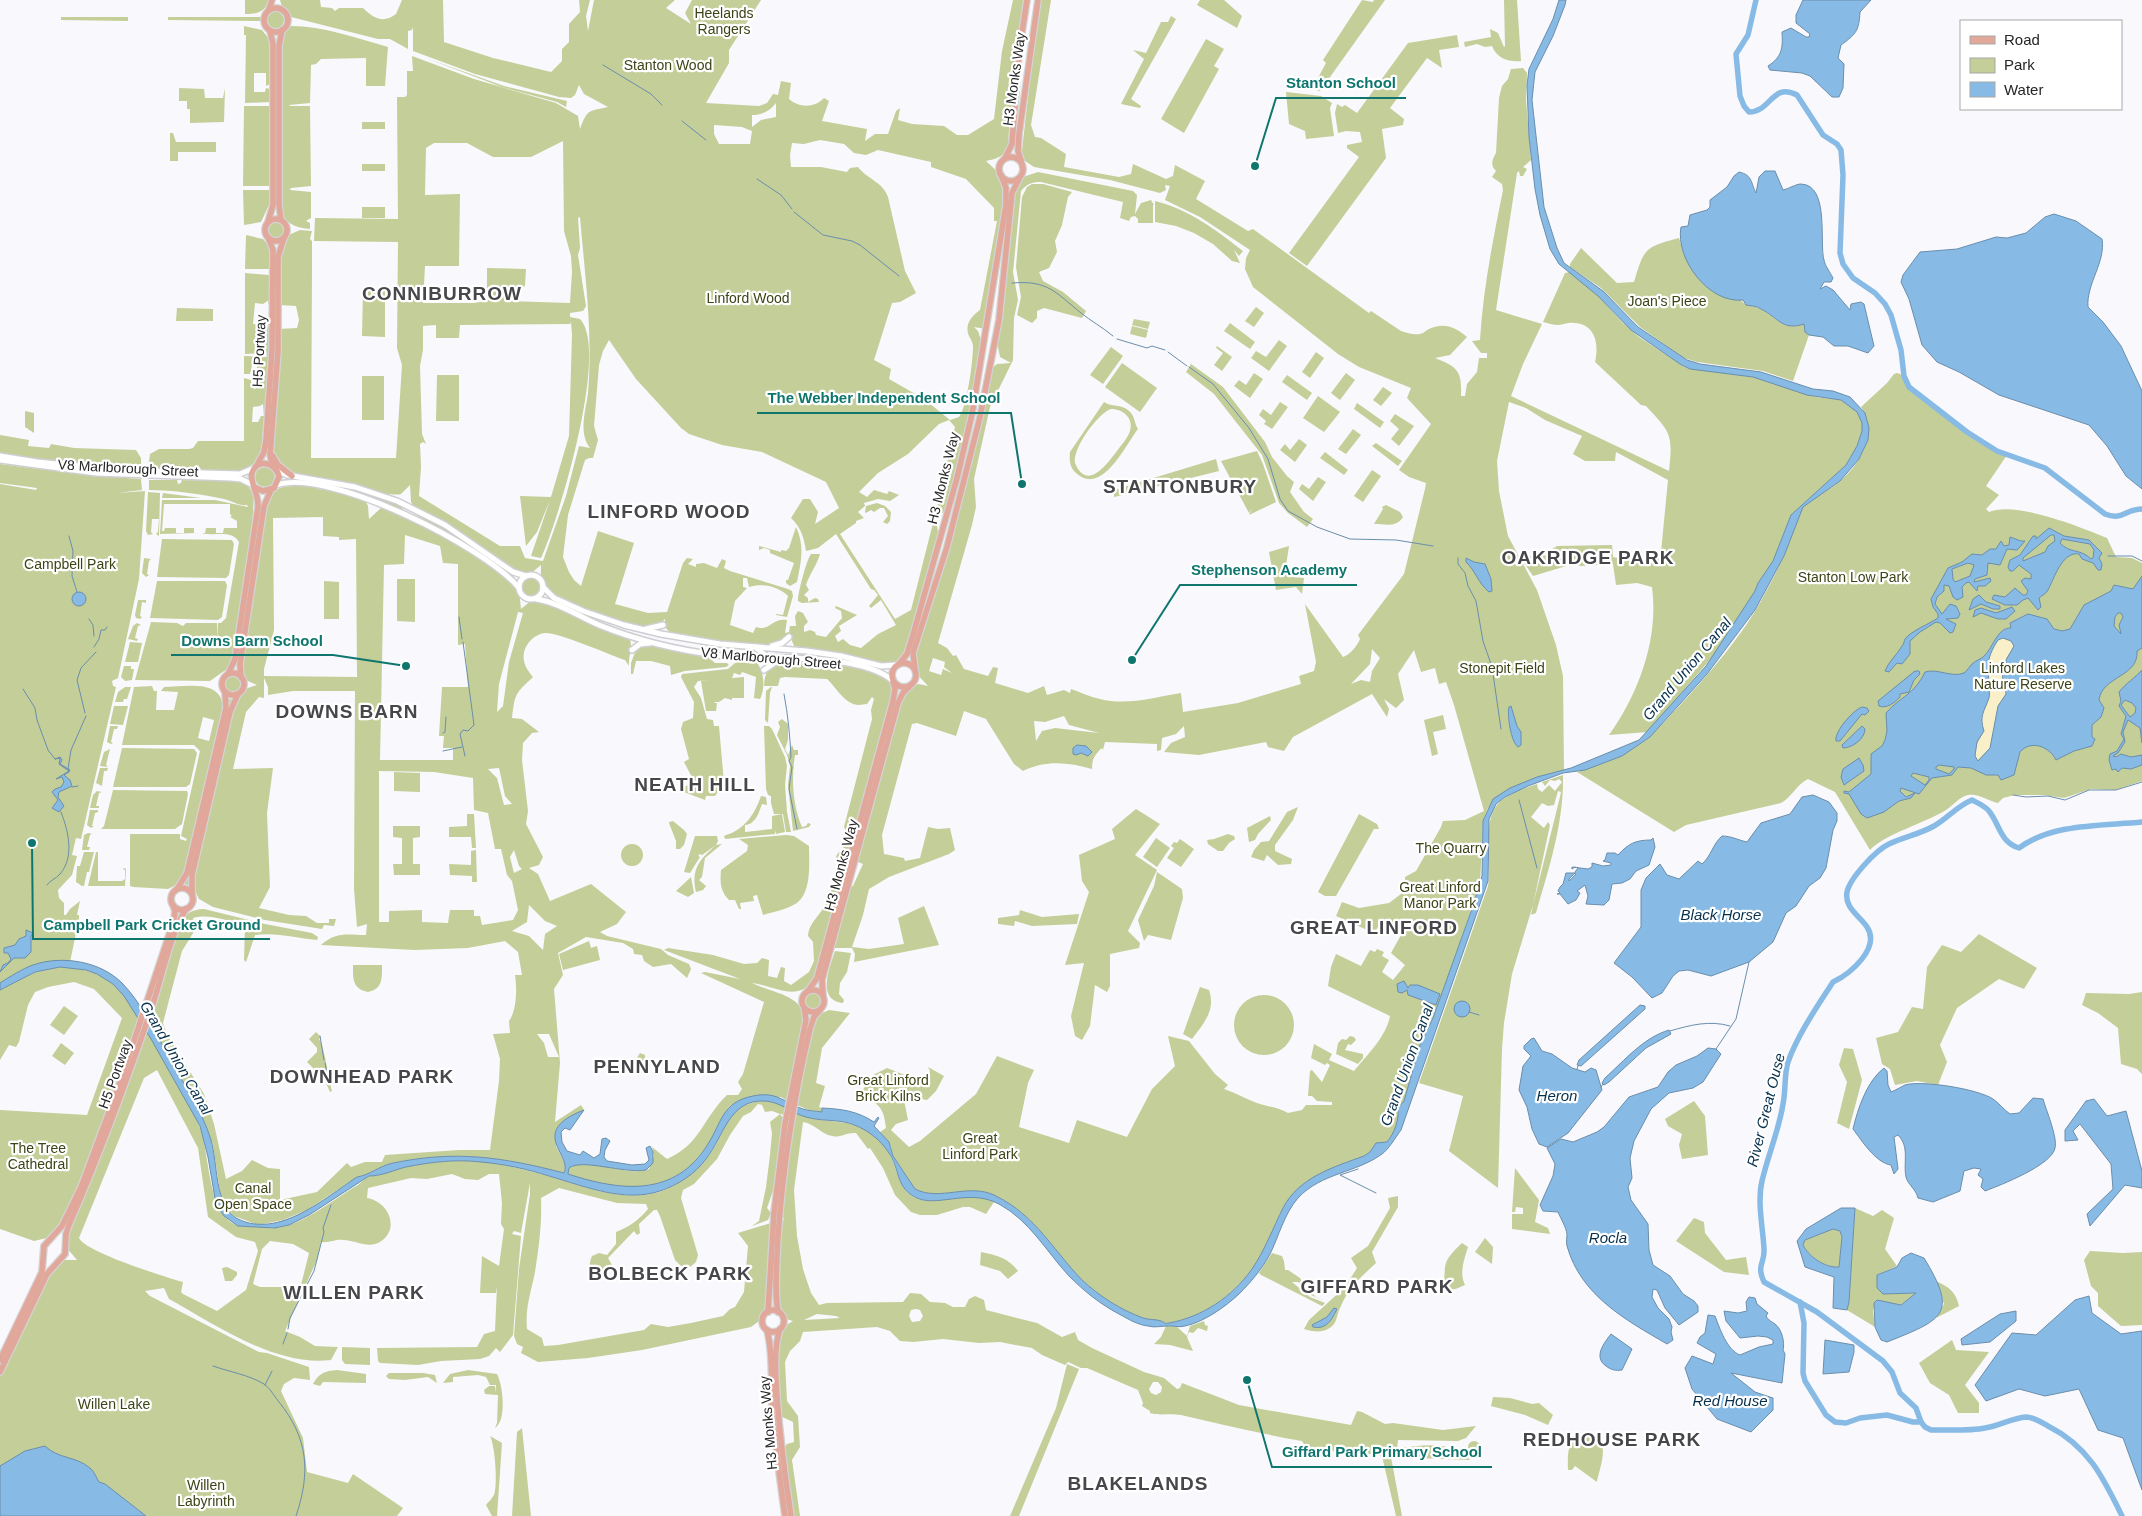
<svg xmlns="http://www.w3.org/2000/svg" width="2142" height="1516" font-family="Helvetica,sans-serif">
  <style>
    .green { fill: #c4ce98; fill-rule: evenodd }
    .sand { fill: #f9f0ca }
    .water { fill: #87bbe5; stroke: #6a8eac; fill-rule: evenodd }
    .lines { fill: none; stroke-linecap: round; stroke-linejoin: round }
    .stream { stroke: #6a8eac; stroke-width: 1 }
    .river { stroke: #87bbe5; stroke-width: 5.5 }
    .secondary-casing { stroke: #cfced3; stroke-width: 8 }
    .primary-casing { stroke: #d4d4d4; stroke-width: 8 }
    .secondary { stroke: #fff; stroke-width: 5 }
    .primary { stroke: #e2a79b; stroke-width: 5.5 }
    .labels { text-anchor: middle; stroke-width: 4.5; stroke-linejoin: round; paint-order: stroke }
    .park-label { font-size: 14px; fill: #3c4315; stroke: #fff }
    .street-label { font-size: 14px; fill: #262627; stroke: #fff }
    .water-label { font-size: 15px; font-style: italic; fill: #06304c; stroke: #fff }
    .district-label { font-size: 19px; font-weight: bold; letter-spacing: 1px; fill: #47474b; stroke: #fff }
    .leader { fill: none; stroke: #0f766e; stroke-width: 2 }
    .callout-dot { fill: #0f766e; stroke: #fff; stroke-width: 2 }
    .callout-label { font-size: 15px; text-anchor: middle; font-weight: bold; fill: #0f766e; stroke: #fff; stroke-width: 4.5; stroke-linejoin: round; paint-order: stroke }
  </style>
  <rect width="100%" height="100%" fill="#f9f8fd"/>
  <g class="green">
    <path d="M245,0h24c-4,12 -11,14 -24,14z"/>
    <path d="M280,0h40l1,7 11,1 3,3 4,-3h24c10,10 20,16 33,6l6,-14h41l1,42 49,16 58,14 11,-11v-12l7,-7v-18l11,-12 -1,-12h11l-4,16 2,15 6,-31h81l-9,8 25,16 -6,-11 7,-13h69l-32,50v13l-23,40 53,3 8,-3 6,-9 5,1 3,-14 10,2 -2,16c10,9 26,9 35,-1l5,3 -7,20 45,8 -2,12 10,-7h13l8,-23 4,-3 -2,12 14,4 32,2 13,9h11l26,-16 8,-68 11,-51h14l-12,98c-3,11 -9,39 -5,47 -7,12 -11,13 -24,16l15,14 5,30 -20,124 -12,-2 4,4 5,15 -11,68 -22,89 -6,9 -9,5 20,-90 -6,-7 -10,4 -31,30 -30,19 -19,19 8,5 7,-7 13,4 2,-3 10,4 -9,6 -12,-2 -14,4 1,3 -7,6 6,6 -8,3v2l-16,11 55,85 16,-9 21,-83 2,-4 3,3 2,11 -26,98 -5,4 2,6 -11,19 -18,2 -87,-20 -5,-13 -8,10 -6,1h-55l-49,-10 -6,-7v-8c-2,2 -5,5 -9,6 -22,8 -97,-19 -112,-38 -4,-6 -3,-15 -3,-22l-12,10 -14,-2 -101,-66 -3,-5 -1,-17 -9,9c-11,4 -105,-16 -116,-23 -6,-4 -11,-13 -12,-19l5,-123 19,-1 2,-8 -3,-14 -17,-1 -1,-48 6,-20 16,-7 12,1 -2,8 2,2v27l-1,190h85l6,-93 -5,-17 1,-106 -84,-1 1,-23 83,1 -1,-120v-2h8l2,-2v-24h6l-1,-15 62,23 82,24 22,13 2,13c8,-21 8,-17 28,-22l-24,-13 -5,-9 -4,10 -4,3 -12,-1 -84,-23 -62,-23v-24l-1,3 -4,1v18l-18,-10h-12l-91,-23 -4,-6zM776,103v14l-15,3 -9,7v-12c10,0 18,-4 24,-12zM714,125l28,2 10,4 -2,13h-31l-5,-10zM820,140l24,4 10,9 12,2 12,-5 53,12v5l35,12 28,29v13h3l-17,89c-8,6 -16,14 -11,26 2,4 4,7 4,11 0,14 -6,60 -14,70l-9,3 -26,-21 -35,-20 2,-10 -17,-9 18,-57 8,-1 16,-9 -11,-22 -17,-74c-5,-15 -21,-18 -30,-30l-8,1 -3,4 -26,-5h-30l-1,-12 2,-12 12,1zM563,141l1,90 7,25 1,16 -2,31 -66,-2 3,-9 18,-6 1,-17 -39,-1v33l-14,2h-50l2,-37h34l1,-72 -35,1 1,-47 8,-5h33l26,14h38zM580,217c5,60 13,116 8,176 -2,17 -10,40 2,55l-11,-2 -13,50 -23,65 -18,-3 -5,-12h-20l-81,-50 2,-29 -1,-23 3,-2 3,2 -4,-10 -2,-68 3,-16v-24l13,-1v13h23l1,-13 110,-1 1,-2 1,13 -3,101 -18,61 -31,-1 6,50 11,-14 13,-32 -19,56 10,2c17,-36 69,-208 39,-239l-10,-2v-4l13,-2 3,-5 -8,-51 2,-7 -2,-30zM609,340l27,39 45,49 8,6 33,11 40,7 64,30 13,26 -24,16 3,-12 -8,-13h-7l-12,19c10,9 13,20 15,33l12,-3 18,-14 35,55 3,1 4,5 -9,11 2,2 10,-8 15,25 -18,9 -17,14 -11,-3 -7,-6 -5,3 -3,-6 6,-5 -2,-5 18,-11 -21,-9 -1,2 6,3 1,7 -16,19 -10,-2 -1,-3 -5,-2 -6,2v-6l4,-4 -5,-9 -5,-2 -3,5 1,10h-6l-1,6 -4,1 2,-13c-16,-2 -17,12 -31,7l-3,6 -23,-8 5,-24 12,-13 -4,-1v-9h4l2,9c13,-4 29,-1 39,9l-5,19 -7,-1v1l11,2 6,-21 -1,-5 -4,-2 -58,-18 -6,-3 2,-7 -4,-2 -5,9 -13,-5 -8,1v3l-8,-3 5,-5 -6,-1 -4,5 -16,49 -19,1 -33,-9 19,-61 -36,-12 -17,55 -7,-6 -5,-8 -6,-15 5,-42 17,-55 4,-2h4l5,-18 -4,-14 5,-61 4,-14z"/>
    <path d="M1039,0h12l-20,125 4,12 6,1 25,16 -2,13 55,10 12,-3 2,-10 33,15 7,-3 2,-11 30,16 -9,18 52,32 5,-2 116,84 2,-2 30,20c6,2 13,4 19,3 4,-1 4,-2 7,-4 16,-8 27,-4 40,7l-17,18 -15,3c23,9 27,13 26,38h4l2,-12 10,-12 2,-14h8v-5h-6l-9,-12 8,-1c3,-51 13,-100 23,-150l-1,-6 -10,-7 4,-6c-6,-6 -4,-11 0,-18l3,-55 3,-12 6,-7 3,-10 12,-1 4,5 -1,27 5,60 -8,7 4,2 -4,7h-3l-1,-5 -2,2 -21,137 46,14 -19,40 -12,32 158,75c4,-37 2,-38 -23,-65l-5,-1 -46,-43c4,-17 1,-38 -21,-39 -6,-1 -10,2 -16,2 -5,0 -10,-2 -15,-3l22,-49 5,-1 28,24 25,27 16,14 46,30 68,10 63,20 25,3 16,11 5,12v8l-5,15 -11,19 -55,50 -18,46 -15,22 -3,8 -36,58 -71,83 -39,3c30,-42 50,-97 43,-148l-15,-4 -21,2 -3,-21 -32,2 -8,-2 -40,12 -13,-19 32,-2v-6l5,-3 55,-1 1,12 23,5h17l8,-10 7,-72 -52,-28 -1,9h-30l-12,-7 9,-18 -37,-16 -19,-12 -17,-6 -12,59 2,30 9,45 29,54 19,55 7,31 1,94 -38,12 -38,26 -5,13 -3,63 -34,99 -13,35 -13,27 -16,57 -6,10c2,9 -5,23 -11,30l-11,1 -6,9 -6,4c-30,11 -65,22 -81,52 -10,20 -18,43 -31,61 -21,28 -50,48 -83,54 -5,1 -3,0 -8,-2 -6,-2 -12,-1 -18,-3 -22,-8 -44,-22 -61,-38 -29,-29 -47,-65 -86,-84 -27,-14 -56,6 -81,-7l-22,-33 -2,-10 -11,-14 6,-4c-2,-20 -7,-25 -26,-33l11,-19 16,-8c14,5 26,13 41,7l2,-4 -2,-4 16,9 -8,15 -9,9 -17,-3 -6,3 4,20 -12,4 -5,6 18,17 11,-6 56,-47 21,-38 37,14 -6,13 -9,44 50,16 8,-23 50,17 25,-48 23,-23 -7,-30 21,5 26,33 13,11 -4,4c12,4 22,10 33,14 11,4 21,4 31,10l14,-3 4,-5h26v-3l-15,-1 -5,-5h-4l2,-25 2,-1 10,12 8,-17 -3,-2 -2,2 -14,-7 3,-14 18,10 -3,6 25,11c13,-16 32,-34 36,-55l-62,-30 3,-19 5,-13 25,12 9,-16 5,2 2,-3 7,3 -2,4 7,4 -7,12 11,8 12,-15 -14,-12 10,-18 -21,-11 -6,9 -38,-17 6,-14 17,6 30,-5 12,-9 4,-7v-10l11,-6 25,-44 2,-6 22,-1 19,-9 -30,-106 -8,-23 -7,2 -4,-16 -14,4 -7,-22 -16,24 6,26 -8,8 -12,-9 5,10 -2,8 -15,-23 -79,43 -9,14 -16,-4 -2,-5 -67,13 -35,-3 7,-9 14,-6 -1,-11 -8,8 -14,4 -1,12 -4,1v-7l-52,-2 -2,8 -1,-2c-8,7 -10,12 -10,21 -24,-7 -47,-9 -69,2l-9,-7 -28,-45 -22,-8 -8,25 -39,-13 -5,1 -30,111 2,19 20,4 1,3 15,-3 8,-31 10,2 12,-1 5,22 -6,4 -60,23 -20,12 -6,26 -11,32 17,2 35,-5 -6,-26 26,-12 15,39 -85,17 1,-8 -3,-6h-17l-2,-6 15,-55 5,-1 10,-22 -5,-2 -3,-5 40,-143 14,-27 10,-3 9,2 -12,-13 -3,-20 27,-83 51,-201 6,-5 14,-1 -11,-6 -4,-20 16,-144 8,-15 18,-6 95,19 4,4 -2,19 6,-11 10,-3 3,5h-1v18h-15v-4l-3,-3 -4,1 -2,4 -9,-3 3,-16 -82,-20c-10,0 -14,2 -20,9l-8,81 5,28 -4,18 -1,42 -23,47 -16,72 2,28 -4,18 -34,118 9,5 6,8 3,-1 8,14 24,7 5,-9 5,1 -3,15 33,10 16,-7 3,9 17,-5 6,3 1,-4c9,3 19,8 29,10 27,7 55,-2 81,-6l2,19 55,-9 63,-19 -2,-8 15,-5 2,-9 -11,-58 38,53c8,-3 14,-11 17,-18l-2,-4 46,-61 21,-85 1,-6 -17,-6 -10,-7 32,-46 -24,-26 4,-10 -52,-21 -21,-13 -85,-67 -8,-18 1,-11 4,-8 -50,-33 -35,-17 5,-14 -5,-1 1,5 -6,3 -50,-13 -76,-13 -12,-8 -2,-8 2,-1zM1372,649l8,9 -8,13 -2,11 -9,-2 -10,4 19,-20zM933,658l12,4 -1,5 8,6 -9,-4 -2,6 -12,-4zM1064,716l5,9 30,8 -44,-5 -13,3 -6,10 -2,-20 11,1z"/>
    <polygon points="1200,0 1224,0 1242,16 1237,28 1197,5"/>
    <polygon points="1362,0 1373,2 1374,0 1385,0 1320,91 1312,89 1326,63 1323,60"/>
    <path d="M1504,0h13l4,61c-12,1 -24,-2 -29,-15l-7,1 -8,-3 -12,3 -1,-5 27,-5 -1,-8 8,4 6,14 1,-1z"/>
    <circle cx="275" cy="20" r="9"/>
    <polygon points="1171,16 1176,19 1131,99 1141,106 1140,108 1121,104 1144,59 1133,50 1146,53 1161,22 1168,22"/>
    <polygon points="61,17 128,17 128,21 61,20"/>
    <polygon points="168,17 261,17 261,21 168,20"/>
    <polygon points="244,26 262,30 269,39 270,45 270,84 266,86 266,73 254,73 254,92 265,92 266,88 270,89 270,102 245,103 246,35 244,35"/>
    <path d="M291,26c32,0 66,12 97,21l-3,39h-19v-28l-45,1 -5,5 -5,1 -1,38 -21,2 1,1h20v2l1,78 -20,2 -1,2 21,2v26l-5,3 4,2v6c-12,-1 -22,-4 -29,-15l-2,-140 3,-44z"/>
    <polygon points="1457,35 1459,47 1439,50 1442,68 1427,58 1390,108 1404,119 1403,125 1382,129 1386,158 1307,266 1289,253 1359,157 1347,148 1347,145 1362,142 1360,132 1346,131 1338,133 1335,113 1337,104 1342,107 1345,105 1357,113 1408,43"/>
    <polygon points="1206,39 1224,49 1214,66 1219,69 1184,133 1161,119"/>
    <polygon points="423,57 504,86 567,101 566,107 557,102 502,87"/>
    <polygon points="179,88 204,89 205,98 223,98 225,88 224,122 190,123 190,109 187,109 187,101 179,101"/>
    <polygon points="1286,92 1321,96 1332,103 1330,108 1334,136 1306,139 1305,131 1289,124"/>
    <polygon points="244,106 270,106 270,186 243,186"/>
    <rect x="362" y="122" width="23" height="7"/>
    <polygon points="170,133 173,133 176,142 216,142 216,152 178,152 178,161 170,161"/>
    <rect x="362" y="164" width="23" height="7"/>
    <polygon points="1032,184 1043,184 1072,192 1068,197 1062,225 1055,241 1057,252 1049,268 1039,272 1043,281 1063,292 1086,311 1082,318 1044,308 1037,311 1037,318 1032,323 1017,315 1021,297 1016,267 1022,197 1027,187"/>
    <polygon points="243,190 270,190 269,205 261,222 244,225"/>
    <path d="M1155,201c35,9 60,28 88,50l-4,5 -5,-6 6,13 -8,-2 -19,-17 -19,-11 -18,-7 -21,-4z"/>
    <rect x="362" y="207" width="23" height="11"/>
    <circle cx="276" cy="230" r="9"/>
    <path d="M246,235l17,4 7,8v57h-2l1,-4 -6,4 -8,-1 -2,21 17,2 1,5 -10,123 -5,8 -13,8h-95l2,-16 9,-5h30l4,-1 5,-7h46v-63l7,2 2,8 2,1 2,-2v-21l-5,-1 -2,9h-6v-18l23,1 -1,-7 -3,3 -18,1v-81l24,2 1,-6h-25zM263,404l1,12h-3l-3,6h-6l1,-15 7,-1z"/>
    <path d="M1679,238l4,13 63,54c5,1 11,2 15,4 17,9 21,22 43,15l1,8 4,3 -16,46 -30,-10 -66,-9 -13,-4 -44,-31 -39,-39 -31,-21v-3l11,-16 36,35 17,-1c10,-34 11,-35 45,-44z"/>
    <polygon points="363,291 385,291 385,337 362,336"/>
    <polygon points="1256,307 1264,313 1254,327 1245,321"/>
    <polygon points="177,308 213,309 213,321 176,321"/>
    <polygon points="1134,319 1150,322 1148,329 1132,325"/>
    <polygon points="1230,323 1255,342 1250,349 1224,331"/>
    <polygon points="1132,326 1148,330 1146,338 1130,334"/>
    <polygon points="1279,340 1287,346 1269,371 1251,358 1256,351 1266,357"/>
    <polygon points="1217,346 1232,357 1222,371 1214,365 1223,353 1216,348"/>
    <polygon points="1111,347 1123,356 1103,384 1090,375"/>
    <polygon points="1316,352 1324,358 1310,378 1302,372"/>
    <polygon points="1122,363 1157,388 1140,412 1105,387"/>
    <polygon points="1191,364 1223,387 1265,442 1272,457 1287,476 1294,482 1290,492 1304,512 1313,519 1307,527 1288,513 1279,503 1262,455 1214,394 1186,372"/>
    <polygon points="1254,373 1263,379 1250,398 1234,386 1239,380 1246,385"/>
    <polygon points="1346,373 1355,380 1340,400 1331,393"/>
    <path d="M1897,373l6,2c5,17 85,73 104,80l-21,31 13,9 -13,14 3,3c27,-11 92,15 118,26l9,19 16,1 10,5v218l-27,9 -24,-1 -27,9 -20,-3h-29l-12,3 -5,5c-9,-2 -20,-10 -30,-8 -9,2 -14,10 -22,15 -21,13 -61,24 -76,40l-35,-58 -27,-13c-12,6 -17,19 -27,24l-95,22 -12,7 -97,-60c27,-8 51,-18 73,-35 37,-39 85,-89 111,-136 8,-15 17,-31 24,-48 5,-13 8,-34 18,-46 7,-8 28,-17 37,-26 21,-18 38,-48 21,-74l26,-24 7,-9z"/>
    <polygon points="437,375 459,375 459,421 436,421"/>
    <polygon points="1287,375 1312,393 1307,400 1282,382"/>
    <rect x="362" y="376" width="22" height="44"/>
    <polygon points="1383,387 1392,393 1381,406 1373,400"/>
    <polygon points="1318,396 1340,412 1324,432 1303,418"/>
    <path d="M1104,402c9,6 19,1 27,11 4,5 4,12 7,16 -12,15 -36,68 -62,44 -6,-5 -7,-13 -6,-21zM1111,409c12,0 23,9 19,22 -2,7 -9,14 -13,20 -10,13 -30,41 -42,12 -3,-14 23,-50 36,-54z"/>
    <polygon points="1280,402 1288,407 1272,429 1264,424 1266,421 1259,415 1263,409 1271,415"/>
    <polygon points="1357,403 1384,422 1380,428 1354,409"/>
    <polygon points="25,411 34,413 34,433 25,427"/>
    <polygon points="1395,414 1414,426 1399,446 1391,439 1399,429 1390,421"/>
    <polygon points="1353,429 1361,435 1346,454 1338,449"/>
    <polygon points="0,435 29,440 28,446 49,448 51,444 74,448 136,450 141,458 141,469 51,461 0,454"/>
    <polygon points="1299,439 1307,445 1295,462 1280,450 1285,444 1290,450"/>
    <polygon points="1376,443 1402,461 1398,466 1372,446"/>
    <polygon points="1257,451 1263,464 1276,502 1249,515 1252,508 1249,513 1221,461"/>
    <polygon points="1325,452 1348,470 1344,475 1320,458"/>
    <polygon points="1216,459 1219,471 1114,497 1114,490"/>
    <path d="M0,464l86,11 55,4 1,11 -25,3 28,-2 -6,88 -21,99 -6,3 1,5 3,1 -35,152 -5,-1 -4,17 5,1 -5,19 -14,15 1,8 5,5v12h2l4,-6 10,-8 -3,14h2v4l-9,43c-26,-1 -48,8 -70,21v-499l36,6 1,-2 -37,-5z"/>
    <circle cx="265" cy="477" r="10"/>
    <polygon points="1372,470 1381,476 1363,502 1354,496"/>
    <polygon points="1318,477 1326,482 1313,501 1299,489 1302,484 1309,489"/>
    <path d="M149,480h28l1,4 3,-1 1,-3 56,1 10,5 6,9 -2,34 -21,134 -4,6 -17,12 -75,-1 16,-58 26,1 6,3 3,-3h31l1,18 8,2v-2l-8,-1v-17h3l5,-5 13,-76c-8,-13 -24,-5 -37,-9h3l1,-5h10v5h7l1,-5h13v-7l-7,-4 2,-1 -2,-2v-10h-66l-2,27h2l1,-3h11v5h8v-5h10v5h4l-38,1 2,-34h53l33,7 -1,-2c-8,1 -15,-4 -23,-6 -23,-5 -51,-9 -75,-9z"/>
    <path d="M322,482l45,11 35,14 1,4 -38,-11 3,6 1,13 12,-11 16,2 34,17 74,46 14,17 2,19 12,-10 13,1 84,40c3,7 -2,18 -1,26l-4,-6c-15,-5 -67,-28 -80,-27 -9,1 -16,7 -20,16 -4,11 1,20 8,28 -18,17 -18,16 -21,41l10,1 17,13 -7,1 -9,10 -1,17 6,51 -2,13 17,33 -4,8 -10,3 9,6 12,27 41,-17 35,28 -9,12 -17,8 7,4 54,13 7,6 21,9 2,5 -4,9 -16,-14 -18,3 -9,-6 -2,-6 -8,-1 -1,-5 -10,-6 -37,-6 -28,16 5,22 -9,14 6,74 -5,59 26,-17 3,5 -23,14 -5,22 10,20 -2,7c-60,-16 -110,-23 -172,-10 -13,3 -22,12 -35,14l-50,33 -24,10 -25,5 -24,-9 -8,-8 -5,-10 -8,-53 -8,-22 -55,-100 28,-101c8,-8 14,-13 26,-13l61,15 47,9 6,4 -1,3c-21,-2 -41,-8 -62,-5l-9,27 -2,-2 1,-34c-17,-5 -35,-13 -52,-8l2,12 -13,21 -19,72 4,12 37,59 10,30 12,55 16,-8 10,-11 16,8 12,1v31l37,-8 30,-29 4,4 14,-5h17l3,-7 74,-5h31l9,-69 1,-22 -7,-25 17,-1 -1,-12c8,-11 8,-33 6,-46h7l-4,-23 -13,-11 -37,7 -54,2 -93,-5c15,-14 27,-10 45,-10l1,-11 -10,3 -3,-38 1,-198h-62l-25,4v-8l-4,-9v20l-5,-1 -13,15 -13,57 40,-1 -6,45 3,74 -11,21 30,7 17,1 11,7h12v-4h7l-2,7 -10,-1 -2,4 -57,-9 -52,-13 -14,-8 -6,-12 6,-48 -11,46 -4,-1 3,-6 42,-179 5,1 8,-10 15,-5 -14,-6 -3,-10 23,-158c11,-21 11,-25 35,-25 6,-1 12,-2 19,0l1,3 27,3zM323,517v19l16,1v3l17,-1 1,138 -93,-1v-7l10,-39 -1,-112zM405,535l35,11 3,17 15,1v81l7,-1 3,43h-26l-3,49h5l-1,12h10v12h-73l4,-195 20,-1zM518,612l5,1 -14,49 -6,44 -6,6 2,-28zM499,768l6,28 7,8 -8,1 -7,-27 -9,-9zM379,771l55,1 39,6 1,32 14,3 7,36h6l6,26 5,6 6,29 -5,10 -31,5 -2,-9h-6v-6h-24l-2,13 -26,-1v-12l-33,1v11h-10zM514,850l5,16 3,3 -8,4 -4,-16zM529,905l16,16 12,5 -12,8 -2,16 -14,-14 -17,-5 15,-9zM537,1034h12l10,23h-11l-4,-14z"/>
    <polygon points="148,492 160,493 159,536 156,534 158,532 159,519 152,519 151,532 153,534 148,535 146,531"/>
    <polygon points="163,493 201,498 162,498"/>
    <polygon points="877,503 885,506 891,512 890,521 887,524 883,522 888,516 884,508 880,508 874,512 871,510 866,513 865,512 866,506"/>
    <path d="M1386,505l14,7 3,5c-7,11 -18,7 -29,7l9,-15 -1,-2z"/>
    <polygon points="407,509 444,528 505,570 504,572"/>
    <path d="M796,527c9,19 5,35 1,55l-7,4 -4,-3v-3h2l6,-17 -24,-10v-3l-6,-2 -5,2v-4l22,6v-2l5,1 3,-3z"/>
    <polygon points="162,539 232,540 234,544 229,575 226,578 157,577"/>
    <polygon points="1289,546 1286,566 1292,577 1304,578 1302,594 1296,587 1276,590 1269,552"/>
    <path d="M811,554h9c-3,11 -10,19 -14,31l3,5 -5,5 4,3v4l7,-4 3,1 1,3 -17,1 -4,-2c-1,-5 9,-43 13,-47z"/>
    <polygon points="144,558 151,559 149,561 147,574 149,575 146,577 142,573"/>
    <circle cx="531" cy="587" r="9"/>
    <polygon points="397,579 415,579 415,622 397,621"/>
    <polygon points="157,581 225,581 227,585 222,617 218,620 150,618"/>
    <polygon points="324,581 339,582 339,619 324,619"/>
    <polygon points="138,600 146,600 146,603 142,602 140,616 142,617 140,619 136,618 135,615"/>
    <polygon points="137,623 141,625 138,626 135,638 138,639 137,641 128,639 133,626"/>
    <polygon points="130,642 142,643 138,662 125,662"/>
    <polygon points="649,646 702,656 710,658 715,663 727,663 729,665 726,667 685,671 671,675 670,666 651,661 636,661 633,674 631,674 631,663 637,647"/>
    <path d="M808,660l38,4 41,12 8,13 -80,290c-18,24 -39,7 -63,4 17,9 47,11 52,32l-15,87 -8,-5 -50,8c-11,11 -14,26 -23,39 -33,54 -88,47 -140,31l1,-7c18,-13 56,10 80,1l5,-13 -2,-9 15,12c35,-16 35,-40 60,-64h11l4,-6 -4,-7 5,-8 21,-72 -63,-29 -4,1 8,-2 35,7 -76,-29 4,-2 45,7 31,9 13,-1 5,-5 7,2 -1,16 9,2 4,-11 4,1 -1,13 7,4 18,-13 5,-11 -1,-19 -5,-6c1,-14 13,-21 19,-34 5,-12 9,-27 12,-41l-3,-4c2,-6 10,-10 13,-18l-5,-12 28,-108 -1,-9 3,-11 -2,-2 -5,7c-3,0 -6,1 -8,1 -14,0 -23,-18 -32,-26l-42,-2 -5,1 -2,8h-14c1,-29 22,-24 44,-26z"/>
    <path d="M742,661l14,1c9,9 9,28 4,37l-6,-1 2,-21 -14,-5 -2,3 -6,-2 -2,5 12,-1v21h-12v2l-7,-2 -6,4h-4l-1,1h3l-1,8h-10l-5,-30 9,-1 -12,1 -4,6 7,11 6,21 6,1 1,6h5l5,57 -9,13h-9l-1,4 -21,-8 -1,-4 11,-7 -10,-19 5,-3 -8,-30 2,-7 10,-4 1,-16 -13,-25 1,-3 46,-5 7,-6z"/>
    <polygon points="124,666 131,666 131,669 134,669 132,680 125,681 121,677"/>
    <circle cx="233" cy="684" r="8"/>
    <path d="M152,686l2,5h3l-1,19h18l4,-18 -17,-1 3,-4c21,0 59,-9 59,22l-40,166 -7,10 -8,4 -35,-2 -3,-1v-52h50v5l6,2 1,-2 -6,-3 19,-85 -6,-6h-72l12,-58zM203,717l11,3 -5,21 -11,-3z"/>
    <polygon points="125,687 131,687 127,699 124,699 123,702 115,702 118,692"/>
    <polygon points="771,687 772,687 770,693 768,723 765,720 766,691"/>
    <polygon points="114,706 128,706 123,725 110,724"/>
    <polygon points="1443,715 1446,729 1433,732 1438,754 1432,756 1424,720"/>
    <path d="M782,719l6,5v16l-3,9 3,6 4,-10 2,5h4v5h-3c-4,24 -2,52 7,72l4,-1 2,-3 3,1 -2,3 -16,4 -5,-46 2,-19 -3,-11 -10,-20 3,-8 -2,-5z"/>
    <polygon points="110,726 118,726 117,729 114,729 111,742 113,743 111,744 107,742"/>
    <polygon points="764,726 769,726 772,729 785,757 787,766 785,785 787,812 791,832 786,832 783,814 774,814 771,803 771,796 768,795 766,789"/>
    <polygon points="122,748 194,749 197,753 190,784 186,787 113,787"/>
    <polygon points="110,749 106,765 108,767 100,766 104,752"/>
    <polygon points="100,768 108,768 107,771 104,771 102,786 96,783"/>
    <polygon points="394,772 420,773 420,792 394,791"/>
    <path d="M1563,775c1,48 -14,93 -27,138l-5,2 2,-10 -21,69 -8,49 -2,26 -4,139 -49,-37 14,-55 -44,-13 69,-197c4,-25 -8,-69 14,-86 10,-8 23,-12 35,-16l1,5 4,3 7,-7 6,6 7,-9 -3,-3 -4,2 -5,-1 -5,6 -3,-4zM1558,791l3,1 -2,9 -26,104 17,-80 -2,-3 -4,6 -13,-11 11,-14 6,3 6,-1z"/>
    <polygon points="113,790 187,791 188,794 182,824 175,829 101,829 104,826"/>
    <polygon points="97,791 102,792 99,793 96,806 99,806 99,808 90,808 93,795"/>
    <path d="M761,796l5,1 1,8 -5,-1c-3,8 -6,20 -17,21v7l27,-3v-13l10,-2 3,18 -9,2 -1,-4v4l-50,5 -1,-3 2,-1c18,-5 29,-21 35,-39z"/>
    <polygon points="1298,807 1293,820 1275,845 1275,851 1292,859 1291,864 1278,865 1267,855 1264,861 1251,857 1254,850 1261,842 1269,841 1287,812"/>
    <polygon points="1136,809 1160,824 1135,855 1157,870 1128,931 1140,943 1139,948 1110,954 1110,986 1107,992 1095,985 1090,1026 1082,1040 1075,1036 1071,1016 1084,963 1065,965 1089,892 1082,881 1079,855 1115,839 1112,829"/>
    <polygon points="90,810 98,810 98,812 95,813 92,826 94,826 91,828 87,825"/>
    <polygon points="467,814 474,814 476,848 472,848 471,837 449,837 449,827 467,826"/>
    <polygon points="1359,814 1377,824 1379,829 1374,829 1336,896 1325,896 1318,892"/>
    <polygon points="1270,816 1271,820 1258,834 1255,840 1249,842 1247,828"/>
    <polygon points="673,821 684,830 687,834 684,845 680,849 676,849 676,841 669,823 669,822"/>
    <polygon points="393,826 420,826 420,837 413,838 413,864 420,864 420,875 394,875 393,864 402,864 402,838 393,837"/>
    <polygon points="88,833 92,834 90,835 87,847 90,847 89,850 82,850 84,835"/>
    <polygon points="1228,834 1234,836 1235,839 1229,843 1223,851 1218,851 1208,844 1207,840 1214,839"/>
    <path d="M786,835l8,1 15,10c0,16 3,46 -12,57 -9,6 -24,9 -34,12l-6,-20 -4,1 1,5 -14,2 1,6h-2l-4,-9h-6c-9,-9 -9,-18 -8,-30l26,-19 1,-6 -9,-6z"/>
    <path d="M695,836h22l1,5 -2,4 6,-1 -17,14 -3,19 -3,3 7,6 -3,4 -7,2c-5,-23 3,-32 20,-47l-14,10 -2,-1 -2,2 2,1 -10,16 -6,-1z"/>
    <polygon points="1156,838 1170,848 1157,867 1143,857"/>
    <polygon points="1180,839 1194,849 1181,867 1167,858 1174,848 1171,846 1174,842 1177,843"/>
    <circle cx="632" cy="855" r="11"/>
    <polygon points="476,850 477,882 472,882 472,876 450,875 449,864 471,865 471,851"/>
    <polygon points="84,852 94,852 89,872 87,872 84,886 82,886 76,882 77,866 80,866"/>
    <polygon points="96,852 98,852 98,881 122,881 125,879 125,870 123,869 124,868 126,869 125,886 88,886"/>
    <polygon points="1157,872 1182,889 1183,898 1171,940 1148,935 1144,941 1138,920 1154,886"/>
    <polygon points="691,877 694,893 688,897 676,891"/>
    <polygon points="1020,910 1042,917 1079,914 1077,924 1032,926 1015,921 1014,926 998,924 998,918 1019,915"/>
    <polygon points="1979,934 2037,968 2024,989 1999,979 1957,1008 1940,1045 1947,1062 1938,1085 1917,1081 1895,1085 1890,1069 1882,1064 1876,1038 1898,1032 1912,1007 1923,1009 1927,967 1942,945 1961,952"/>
    <polygon points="589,941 591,948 597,946 600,960 563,970 559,954"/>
    <path d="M835,951l16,2 -4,19 -7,11 -1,11 5,6 -1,3c-27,-3 -13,-36 -8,-52z"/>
    <path d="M353,965h29c0,13 1,24 -14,27 -16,-3 -15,-14 -15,-27z"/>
    <path d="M60,967c19,0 38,5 53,17 25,21 45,67 61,96 9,17 23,35 28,54 6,22 8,68 23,83 14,14 21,8 38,10 4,0 7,2 11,1 27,-1 61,-30 84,-43 4,-3 7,-7 12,-9 12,0 24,-6 36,-9 26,-5 53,-8 79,-5 22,3 43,8 63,14 35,10 75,27 111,16 20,-7 36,-19 49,-35 16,-21 18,-49 47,-55 12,-3 22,1 33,6l-1,7 -7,-1 3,4 -1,7 -8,63 -7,20 4,5 -3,7 -16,6 7,-5 7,-34 4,-32 2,-22 -2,-11 10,-8 -8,-3 -7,1 -3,-7 -4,-1 -7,8 -8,4 -13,19 -13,24 -23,25 -11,6 -2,8 17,57 -2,7 -6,5 -9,-1 -6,-6 -15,-44 -3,-6h-3l-15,14 1,9 -3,2 -3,-4 -26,27 4,7c-2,8 -8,11 -16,10 -8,-5 -7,-12 -4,-19l7,-3 8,2 9,-11v-12c13,-5 23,-12 32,-23l-2,-5 -29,-1 -58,-15 -18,10c1,25 -2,49 -6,74 -4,20 -10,36 -8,57l15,9 2,8 14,-1 86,-15 7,-6 17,3 23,-4 32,-7 7,-7 5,-2 9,-15 4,-46 -10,-13 36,-11 -6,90 -6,7 -11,8 -109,23 -54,8 -50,4 -17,-9 2,-6 -6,-3 -3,-8 5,-67 11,-75v-11l-9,50 -7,-2 -2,3 9,2 -8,99 -13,17 -4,-4 -7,8 -9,3 -39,2 -23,4 -38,-2 -2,-2 -1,-13 100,-1 7,-13 11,-3 2,-45 -1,7h-16l2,-37 17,10 5,-37 -3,-5 1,-21 -3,-29h-10l-11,6 -13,-1 -13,-5 -25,5 -16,-1 -43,10 -1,10c23,4 34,33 11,45 -11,5 -24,-3 -35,-3 -8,-1 -12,3 -22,2l-4,18 -32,71 15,6 15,9 23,1 -7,13c-55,7 -115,-35 -162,-61l-5,-11 -19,3 5,5 109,56 8,1 42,14 1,13 -16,-2 -10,6 -3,7 22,47 4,34 41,11 5,-9 50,34 -6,8h-397v-147l47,-95 13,-14h17l-11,-13v-13l74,-190 -4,-6 -55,149 -21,39 -9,11 -17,4 -34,-12v-119l87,5 35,-97 -28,-29 -20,-7 -26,5 -13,5 -7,13 -9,37 -3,5 -7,-2 -9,15v-70l35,-18zM157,1070l41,78 10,69 28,20 19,5 3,9 -12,39 -29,21 -34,-17 -2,-2 2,-10c-18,-5 -98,-30 -104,-44l65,-160zM270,1241l23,3 16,9 -8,32 -4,7 -16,-5h-21l-7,-3 9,-35z"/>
    <path d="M1200,987l9,3c7,20 -5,33 -17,49l-9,-5z"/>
    <circle cx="814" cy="1001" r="9"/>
    <polygon points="2142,992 2142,1074 2137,1069 2121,1064 2118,1028 2098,1013 2082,1005 2086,993 2129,994"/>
    <circle cx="1264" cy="1025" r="30"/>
    <polygon points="64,1006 78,1016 64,1035 50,1025"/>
    <polygon points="829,1010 850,1013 822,1048 816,1083 825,1086 819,1107 822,1108 822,1112 808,1110 795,1104 814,1024 820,1014"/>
    <path d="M316,1032l5,5 -2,2c5,6 10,41 13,52l-2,1 -6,-13 -17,-17 10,-10v-4l-8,-9z"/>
    <polygon points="1350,1036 1354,1037 1356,1040 1351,1045 1348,1044 1345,1050 1363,1054 1363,1058 1358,1064 1336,1054 1338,1043 1342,1039 1346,1040"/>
    <polygon points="61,1043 74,1053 65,1065 52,1056"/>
    <polygon points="1844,1048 1853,1049 1862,1080 1849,1129 1837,1123 1847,1082 1839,1065"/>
    <polygon points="640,1053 645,1055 646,1068 640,1074 636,1073 632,1066"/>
    <polygon points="1694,1101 1705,1116 1708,1155 1682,1159 1679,1145 1682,1134 1668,1126 1665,1119"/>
    <path d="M793,1111c25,16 53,3 80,24 6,5 14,13 17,20 8,16 9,37 28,44 15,5 31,-2 46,-3 11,0 20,2 30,6l-8,12 -16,-7h-7l-26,8h-17l-9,-3 -16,-17 -12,-27 -13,-20 -2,1 -12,-16c-9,-1 -16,5 -24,3 -11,-2 -17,-12 -29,-14l-9,68 3,46 6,33 8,24 8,12 8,-2 76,-1 7,-9 11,1 9,8 15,1 8,4h12l4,-8 6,-3 9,4 2,10 51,13 25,14 13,-5 3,8 14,8 52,24 20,6 13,11 3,-1 2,-5 57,22 112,20 6,-14 5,1 23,12 8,-1 50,7 33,-4 -10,12 -8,3 -60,-1 -1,9c24,-4 55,-9 73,11l-79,-3 11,59h-6l-14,-60 -35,-6 -37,3 -8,-12c-41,-7 -81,-17 -121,-26 -11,-2 -21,1 -31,-2v-2l-8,-5 1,-3 -5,-13 -51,-22h-6l-13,-6 -3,3 -23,-10 -10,-7 -32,-6 -21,1 -36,-4 -30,3 -13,-1 -10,-10 -13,-4 -74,5 -3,9 -10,10 -5,11 2,39 11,15 2,31 -8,13 8,56h-9l-10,-64 6,-8 7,-2 -1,-20 -15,-7 -2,-37 4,-49 13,-8 -10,-3 -5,-6 1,-84 5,-9 -4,-7zM916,1309l4,1 3,6 -3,5 -8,1 -3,-6 2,-6zM817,1314l19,2 4,2 -36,2zM1153,1382h5l4,5 -1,5 -5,3 -5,-2 -2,-4z"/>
    <polygon points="1515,1168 1539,1200 1535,1222 1548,1228 1550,1234 1512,1229 1512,1214 1523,1214 1523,1208 1516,1207 1515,1212 1512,1212"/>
    <path d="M1398,1196v11l-26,45 4,11c-14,13 -28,25 -35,43 -3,5 -4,14 -7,18 -8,10 -20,8 -30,5l5,-9 36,-33 12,-19 -6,-10 17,-12 22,-38 -2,-10z"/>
    <polygon points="1855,1208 1873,1216 1882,1210 1894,1218 1885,1249 1897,1266 1877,1275 1883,1294 1917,1293 1900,1305 1876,1300 1873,1311 1875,1327 1847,1310 1849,1302"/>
    <polygon points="1694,1218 1704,1222 1705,1233 1726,1260 1746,1257 1749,1275 1724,1272 1676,1241"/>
    <path d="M1833,1229l7,2 2,6 -3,30c-14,1 -30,-10 -36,-22l2,-5z"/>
    <polygon points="1485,1238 1493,1247 1492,1264 1475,1252"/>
    <path d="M1462,1243l6,4c-4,13 -9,26 -3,38 -9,4 -16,8 -25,2 7,-8 3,-15 6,-24 3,-8 10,-14 16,-20z"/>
    <polygon points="2090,1251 2123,1253 2142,1252 2142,1325 2121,1326 2098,1306 2098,1293 2091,1286 2084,1260"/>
    <path d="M981,1252c16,3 27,6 37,19l-10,8 -8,-8 -20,-6z"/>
    <polygon points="1272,1253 1282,1256 1284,1261 1285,1270 1288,1270 1300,1278 1306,1288 1316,1297 1327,1302 1311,1295 1298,1282 1292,1282 1310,1297 1325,1303 1322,1306 1261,1275 1259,1273"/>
    <polygon points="227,1267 237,1272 237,1275 232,1281 225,1281 222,1268"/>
    <path d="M1936,1281c13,6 20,11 23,25l-23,12 8,-14z"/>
    <polygon points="1204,1321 1205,1325 1208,1326 1207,1331 1198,1328 1193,1333 1189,1332 1187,1337 1193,1351 1170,1345 1154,1344 1161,1337 1166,1326 1176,1326 1187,1336 1190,1326"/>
    <polygon points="1952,1340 1956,1350 1989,1352 1965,1385 1979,1403 1979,1413 1958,1413 1949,1395 1930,1383 1919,1363"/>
    <polygon points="342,1347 370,1348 370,1365 345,1364 342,1360"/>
    <polygon points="1067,1364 1079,1369 1019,1516 1010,1516 1056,1408"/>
    <path d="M337,1370l29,4v9l-43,-1 -3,4 -7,-2c6,-11 12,-13 24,-14z"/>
    <path d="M468,1370l29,4c6,11 10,47 -2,54l2,-5 1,-28 -13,-1 -1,-4 5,-4h6l1,7v-8h-6l-4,-8 -8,-2 -25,2v5l-10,1 7,-9z"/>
    <polygon points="389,1373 423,1373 435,1375 437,1383 428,1377 405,1380 389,1379 386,1376"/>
    <polygon points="1493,1397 1510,1398 1532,1404 1539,1403 1553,1415 1548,1425 1525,1415 1491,1406"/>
    <polygon points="522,1428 531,1516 512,1516 517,1432"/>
    <path d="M1582,1435c32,-1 19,28 15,47l-22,-16 -3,4h-4c0,-15 -2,-29 14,-35z"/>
    <path d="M490,1436l12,7 -5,73h-5l-6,-11c2,-3 6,-6 8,-10 4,-9 1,-50 -4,-59z"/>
    <circle cx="1474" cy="1447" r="6"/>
  </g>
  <path class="sand" d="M2003,638l8,3 3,5 -8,13 1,6c-9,11 -2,18 -1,29l-8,12 -8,42 -13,13c-6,-12 4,-22 7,-32 -7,-10 3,-22 5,-33 3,-12 -4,-27 -1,-39 1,-6 7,-12 10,-17z"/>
  <g class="water">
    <path d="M1559,0h7l-1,5 -12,31 -18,36 -3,28 12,107 13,41 7,15 39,28 35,36 49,33 13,4 61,8 52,17 20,2 17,6 15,16 4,15 -1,12 -9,19 -19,22 -37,26 -19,49 -29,54 -48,64 -57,63 -28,19 -37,14 -22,3 -35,13 -23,11 -9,7 -7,15 -1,62 -87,249c-6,8 -12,19 -19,24 -26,19 -61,19 -84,44 -14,16 -19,38 -28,56 -8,15 -19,28 -31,40 -14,13 -35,28 -54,32 -7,2 -12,-1 -18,0 -7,0 -12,2 -19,0 -10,-1 -20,-7 -29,-12 -19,-10 -35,-23 -50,-38 -23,-25 -39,-55 -70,-72 -32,-17 -64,6 -86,-8 -17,-10 -14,-29 -24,-43 -12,-18 -31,-30 -52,-32 -10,-1 -21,-1 -31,-4 -15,-4 -25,-15 -41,-16 -36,-2 -41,35 -59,58 -11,15 -28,26 -46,32 -36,12 -76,-5 -111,-15 -22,-7 -45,-12 -68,-14 -25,-3 -50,0 -75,5 -12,3 -24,9 -37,9l-60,39 -20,10 -14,3 -37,-2 -14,-10 -8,-12 -8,-47 -8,-31 -49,-87 -27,-43 -11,-12 -16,-10 -11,-4 -26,-3 -25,5 -35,18v-7c11,-7 22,-14 33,-18 29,-10 67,-4 89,18 18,18 34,50 46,73 15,27 34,54 43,84 7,23 3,67 27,79 41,20 87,-21 119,-42 13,-2 22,-11 36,-14 63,-13 109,-6 171,10 9,-18 -37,-41 20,-63l-14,20 -5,-2 -4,4 1,10 5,9 13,4 3,-4 11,7 6,-4 2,-15 4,-1 4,3 -5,9 -1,7 3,4 25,4 13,-1 4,-4 -3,-12 4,-2 3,6v11l-7,7c-22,4 -64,-12 -77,-2l-1,6c52,17 107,24 140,-30 14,-22 14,-42 45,-48 24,-5 30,6 50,13 6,2 13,2 19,3v-4c20,1 35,3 52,14l4,-5 1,1 -5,8 15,16 4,14 22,33c25,13 54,-7 81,7 40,20 57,54 86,84 17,16 39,30 61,38 6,2 13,1 18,3 5,2 3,3 8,2 33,-6 63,-26 83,-54 13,-19 21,-41 31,-61 16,-31 51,-41 81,-52l6,-4 6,-9 11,-1c8,-10 12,-22 11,-34l6,-7 16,-56 13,-27 40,-112 9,-30 1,-55 10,-22 17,-11 27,-11 34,-9 68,-28 67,-74 49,-75 3,-8 15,-22 18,-46 55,-50 11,-19 5,-15v-8l-5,-11 -16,-12 -34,-5 -54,-18 -63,-8 -10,-5 -49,-34 -33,-34 -39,-32 -9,-15 -10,-34 -5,-26 -6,-52 -2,-52 2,-16 24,-50z"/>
    <path d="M1803,0h68l-11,12c-1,19 -4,22 -19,33l-3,13 6,6 -1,24 -4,9h-7l-22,-21 -8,-3 -32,-3 -2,-4c14,-9 15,-18 14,-34l9,-4 15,9h3l1,-3 -14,-11v-8z"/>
    <path d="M1765,171h10l8,19c5,-1 13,-6 18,-6 29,1 18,59 23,76 1,6 6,12 9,18l-2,4h-7l-4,7 6,-3 7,4 17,20 1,-6 10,-2 3,2 10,42 -6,7 -20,-7h-14l-11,-9 -14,-2 -4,-3 -1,-8c-22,7 -25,-6 -43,-15 -4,-3 -10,-3 -15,-4l-3,-5c-34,4 -68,-41 -62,-73l7,-1 2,-11 17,-5 3,-3v-7l17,-13 7,-11 5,-4c14,3 12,12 17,21l3,-16z"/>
    <path d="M2054,214l22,7 26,18c4,23 -16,45 -14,68l15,15 18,24 21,45v98l-16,-13 -19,-30 -18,-21 -90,-30 -40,-23 -22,-10 -15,-17 -13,-46 -8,-17 2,-7 17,-23 37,-3 39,-12 11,1 19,-5 19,-16z"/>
    <path d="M2049,528l15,8 25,4 13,13 -3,5 3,6 -1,6h-3l-5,-7 -11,-4 -3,-5c-17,-3 -25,25 -31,36 -2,4 -6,5 -9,8l2,9 -3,3 -10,-12 -5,2 -6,5h-12l-13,-6 2,-4 11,2 10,-9 8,7h3l2,-4 -7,-10 4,-3 6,1v-5l-12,-9 -6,6h-3l-2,-4 2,-7 10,-5 13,-19h3v3zM2051,535h3l1,6 -7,5 -3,6 -22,9v-3zM2062,539l28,5 4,6 -1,8 -2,1c-11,-11 -21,-5 -31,-16z"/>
    <path d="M2010,537l11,4h4l-8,9 -10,-1 -7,16 -12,-2 -1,12 -12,4 -1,3 16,-4 1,3 -6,5h-7l-1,5 -8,-9 -3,1 -4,4 1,10 -6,3 -4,-3 -4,-11 -5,-1v6l-7,6 -2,7 7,10 8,-10 6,2 4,8 -2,4 -12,1 10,5 -3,8 -3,1 -10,-10 -4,-1 -16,10 -10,9v13l-8,10 -5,-1 -8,9 -4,-1c4,-10 11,-15 17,-25 2,-2 2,-5 3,-7 6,-8 24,-15 33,-21v-4l-5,-7 -2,-8 17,-31 14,-6 10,-8 10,1 8,-6h6l5,-8 3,5 5,-1zM1968,563l6,2 -4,11 -15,6 -2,-3 -1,-10z"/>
    <path d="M1466,558l8,4 11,2 6,15 1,12 -3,1c-11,-9 -14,-22 -23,-30z"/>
    <path d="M2142,576v72l-5,3c2,26 -35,25 -38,49l5,8 -3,9 -9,8v12l3,2 -3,7 -18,5 -18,9c-6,-13 -25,-21 -36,-8l-6,23 -13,5 -3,-5h-12l-15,-7 -13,-1 -6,8 -20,3 -13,16 -18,-6 -1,3 6,6 9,-4 -4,5 -12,3 -15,11 -17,6 -6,-4 -12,-20 -5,-1v-2l5,1 22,-18v-20l11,-8 3,-6 2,-9 -1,-18c15,-17 28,-18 39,-41 12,-4 27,6 39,1 3,-2 6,-7 8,-9 4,-4 10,-5 13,-9 8,-8 13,-28 26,-27l-1,-5 18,-9 19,5 7,10 8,2 8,-2 14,-24 27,-14 3,-6 19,4zM2118,613h3l2,4 -4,8 2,9 -7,-8 1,-9zM2003,638l8,3 3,5 -8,14 1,5c-9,11 -2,18 -1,29l-8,12 -8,42 -12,13 -3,-5 2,-14 7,-11c-5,-15 0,-19 5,-33 1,-4 0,-9 0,-12 -1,-22 -3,-27 9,-46zM1939,765l15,2v2l-5,5 -13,-5v-2zM1913,773l16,4v3l-4,5 -14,-9z"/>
    <circle cx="79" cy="599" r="7"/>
    <polygon points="1979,595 1986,602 2000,606 2000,609 1993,609 1981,604 1969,610 1973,599"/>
    <polygon points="2012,607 2015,611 2006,619 1998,619 1981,613 1973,617 1975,610 1981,608 1996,613"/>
    <path d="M2142,670v73l-2,-15 -12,-8 -5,12 2,10 -7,11 -5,3 3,1 5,-3 10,3 11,-2v10l-11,4 -9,-1 -4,4 -2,-3 -4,1 -3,-10 1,-6 7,-3 7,-12 -3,-5 5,-18 -7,-10 2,-5 -2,-9c8,-10 15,-13 23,-22zM2125,700l7,3 4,5 -1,5 -5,4 -9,-12z"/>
    <path d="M1915,671h4l1,3 -6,6 -5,12 -9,2v3c-5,6 -14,12 -21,9l-1,-5z"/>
    <path d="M1511,706l6,20 4,6v13l-3,2c-7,-5 -11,-31 -9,-40z"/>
    <path d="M1862,707l5,1 2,3 -4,4 -3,-1 -22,27h-4c-2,-9 17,-31 26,-34z"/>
    <path d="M1862,726l3,3c0,10 -13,19 -22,19l-1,-3z"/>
    <polygon points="1077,745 1086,746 1092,752 1088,756 1081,753 1076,755 1073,754 1073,748"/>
    <polygon points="60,757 62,760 60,764 70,770 69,772 64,775 70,780 72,786 59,792 58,797 64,806 59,812 52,808 58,800 52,792 55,789 61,787 64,782 62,777 56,779 69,771 59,764 60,758 55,759"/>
    <polygon points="1859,758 1863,765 1864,771 1844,785 1841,777 1843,769"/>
    <path d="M1813,795l16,7 8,11v8l-4,9 -7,38 -6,10 -11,8 -13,20 -10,7 -13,29 -24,20 -38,14 -23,-6 -9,1 -6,5 -11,17 -10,5 -20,-21 -18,-14 27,-36v-37l5,-12 14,-14 7,11 12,4 19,-18 4,3c10,-9 10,-19 20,-28 9,0 16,4 25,6l14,-19 29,-9 12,-17z"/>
    <path d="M1653,838l2,9 -6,18 -13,6 -6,8 -8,4 -10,1 -3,16 -5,5 -18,-1 2,-8 -3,-11 -8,6 3,2 -4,7 -8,4 -8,-10h-3l3,-1 -2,-2 2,-4 3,-3 3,-11h9l-6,6v2l7,-7 -1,-2 3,-4 -3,-1 -3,2v-2l16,2 4,-2v-4l11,3 8,-1v-2l-8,-2 2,-1 2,-7h8l3,2c10,-11 17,-15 33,-15z"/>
    <polygon points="26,930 33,933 31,936 31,952 25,958 14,958 0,972 3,965 8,963 11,959 8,953 4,953 4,948 15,945 19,939 26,936"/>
    <polygon points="1404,981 1408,988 1410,985 1418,985 1440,994 1436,1005 1408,995 1407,990 1402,993 1398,992 1397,984"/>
    <circle cx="1462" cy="1009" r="8"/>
    <polygon points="1640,1005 1645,1006 1645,1009 1581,1066 1577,1065 1579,1060"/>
    <path d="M1669,1030l2,4 -25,14 -37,34 -5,3 -2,-2 3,-5c20,-18 38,-40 64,-48z"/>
    <polygon points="1534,1038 1542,1051 1552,1054 1572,1068 1585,1072 1591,1068 1596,1070 1602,1090 1568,1133 1547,1147 1539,1144 1532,1129 1527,1107 1519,1090 1523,1066 1531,1056 1524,1049 1524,1046 1531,1039"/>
    <path d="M1708,1048l8,1 5,5 -18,28 -10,6 -24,5 -18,16 -17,32 -4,17 2,20 -4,9 3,13 17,24 1,26 4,15 17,11 13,18 11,7 4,5v6l-19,13 -14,-17 -8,-18 -4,-1 -1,8 6,11 11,11 3,8 -1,5 2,8 -6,4c-41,-24 -86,-48 -100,-98 -1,-4 0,-8 0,-12 -1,-7 -6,-15 -9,-22l-15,-1 -3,-6 13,-29 2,-12 -8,-16 14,-9 12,3 24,-10 7,-5 25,-30 29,-10 10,-15 8,-7 21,-9z"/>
    <path d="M1884,1068l3,3 1,14 3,7c5,-2 10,-5 14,-7 17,-5 73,4 88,14 6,4 11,11 17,15l9,-1 14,-15 10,1c3,11 15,39 12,49 -3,17 -54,37 -70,43l-4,-4 2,-8 -5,-4 3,-6 -7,-1 -10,3 -4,20 -27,11 -15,-4c-2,-9 -10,-13 -12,-21 -3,-14 4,-30 -8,-42l-4,2 4,32 -4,5 -3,-9c-15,-2 -29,-24 -38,-36 5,-21 14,-48 31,-61z"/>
    <polygon points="2094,1099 2107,1116 2126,1111 2142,1171 2142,1188 2125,1185 2090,1226 2087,1214 2113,1189 2111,1164 2080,1124 2073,1131 2078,1140 2065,1141 2065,1130 2086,1101"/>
    <path d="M1841,1208h14l-6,94 -2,8 -14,-2 1,-31 -29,-10 -8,-26 9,-12zM1833,1229l7,2 2,6 -3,30c-14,1 -30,-10 -36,-22l2,-5z"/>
    <path d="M1911,1253l13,5c33,54 21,61 -32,82l-5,2 -6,-2 -6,-13 -1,-24 3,-3 24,5 15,-12 -33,1 -6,-6v-13l20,-8 5,-9z"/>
    <polygon points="2089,1296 2092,1313 2121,1334 2142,1331 2142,1490 2123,1438 2098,1430 2079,1389 2045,1396 2019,1389 1986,1401 1975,1385 2012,1333 2036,1335 2075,1300"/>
    <path d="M1749,1297l6,1 2,6 11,9 -2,3c3,5 5,5 9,8 7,5 10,19 8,26l2,4 -3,29 -51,-10 24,19 18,6v12l-22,22 -34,-13 -25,-30 -7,-21 7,-12 21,8 3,-10 -19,-11 3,-6 5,-4 3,-18 7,1c5,13 12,34 25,39l19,-8 14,-3v-4l-6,-3 -9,-1 -18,2 -14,-17 -2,-10 14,2 9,-2 -1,-9z"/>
    <path d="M1334,1308l3,1c-5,10 -10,21 -24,18l-1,-2 15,-8z"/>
    <polygon points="2016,1311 2016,1321 1990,1342 1962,1345 1961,1339 2000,1314"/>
    <path d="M1611,1334l21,15 -10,21c-6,1 -11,0 -16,-4 -13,-9 -2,-23 5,-32z"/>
    <polygon points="1825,1340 1854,1345 1854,1352 1849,1372 1823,1374"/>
    <path d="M45,1446c13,13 31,10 45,22 4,3 6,9 9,14l6,2 41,32h-146v-50l25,-15z"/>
  </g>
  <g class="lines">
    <g class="stream">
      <polyline points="603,65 651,94 662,105"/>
      <polyline points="682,121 706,140"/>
      <polyline points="757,179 781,195 792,209"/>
      <polyline points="794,212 823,235 852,241 860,245 899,276"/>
      <path d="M1012,283c36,-3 43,9 69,30 10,8 21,14 32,23"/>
      <polyline points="1117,339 1147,348 1152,346 1165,350"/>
      <polyline points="1168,352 1187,366"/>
      <polyline points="1189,367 1213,384 1249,428 1268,459 1280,499 1288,511 1317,527 1350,539 1396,540 1433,546"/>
      <polyline points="69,536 73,551 72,576 77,592"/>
      <polyline points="2108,556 2132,556 2142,561"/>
      <polyline points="1458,558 1458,564 1465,573 1468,586 1476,601 1483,641 1492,667 1501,729"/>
      <polyline points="459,617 462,639"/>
      <polyline points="89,619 93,625 94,636"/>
      <polyline points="463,642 474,725 468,731 463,730 460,734 465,756"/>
      <polyline points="94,647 99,639 101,630 105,630 107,627"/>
      <polyline points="23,689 35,708 37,720 48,750 55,759"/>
      <path d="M784,694c4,21 6,42 7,63l-2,4 3,6 -3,22 8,40"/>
      <polyline points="85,713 77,680 81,668 96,652"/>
      <polyline points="443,733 445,732 446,717"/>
      <polyline points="443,751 462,747"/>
      <polyline points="68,769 71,750 86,716"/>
      <polyline points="72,787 78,786"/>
      <polyline points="2013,795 2026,797 2048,796 2065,800 2089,790 2116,790 2142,782"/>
      <polyline points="1519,800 1537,868"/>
      <path d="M47,885c3,-5 9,-6 13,-11 15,-17 8,-44 1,-62"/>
      <polyline points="1469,1012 1479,1015"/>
      <path d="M1670,1031c20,-6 40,-11 60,-5"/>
      <polyline points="320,1036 324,1060"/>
      <polyline points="1716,1049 1736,1019 1749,962"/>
      <polyline points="325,1063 327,1073"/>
      <polyline points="1577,1069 1578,1066"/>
      <polyline points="1601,1087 1603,1084"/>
      <polyline points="1358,1169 1340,1175 1376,1193"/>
      <polyline points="288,1329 290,1318 314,1271 324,1232 323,1228 331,1205"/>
      <polyline points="283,1344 287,1333"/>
      <path d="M213,1366c17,6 36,9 51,18 6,4 10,12 15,18 29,36 32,70 17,114"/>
      <polyline points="265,1385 272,1371"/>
    </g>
    <g class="river">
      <path d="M1756,0l-8,35 -12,19 4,42 4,10 5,6c22,0 23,-30 48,-17l26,40 14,9 4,6 2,25 -3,78 3,11 10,14 22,15 10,11 6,11 10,35 3,26 5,11 58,45 30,19 48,17 60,46c18,7 20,-5 37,-5"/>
      <polyline points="1800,1302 1804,1323 1803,1373 1805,1381 1826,1415 1835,1422 1846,1423 1860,1418 1887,1415 1913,1422 1921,1422"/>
      <path d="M2122,1516c-19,-39 -34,-70 -74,-90 -7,-4 -14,-9 -22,-9 -14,1 -27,9 -41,11 -14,3 -38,2 -54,2l-6,-3 -4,-5 -5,-14 -16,-15 -8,-21 -9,-11 -66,-49 -53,-30c-8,-18 1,-18 0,-33 -1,-21 -7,-47 -2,-68 6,-26 17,-51 21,-77 3,-14 1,-29 5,-42 10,-28 29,-55 45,-80 17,-8 48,-34 34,-55 -7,-11 -23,-19 -20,-35 3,-14 29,-42 42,-48 15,-7 31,-10 45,-18 14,-8 23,-20 38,-26 6,3 13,6 17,11 11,14 11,31 30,37 34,-25 83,-22 123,-26"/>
    </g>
    <g class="secondary-casing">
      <g id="secondary">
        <polyline points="0,456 37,462 97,468 168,472 240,474 254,468"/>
        <polyline points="0,460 96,473 231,478 241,479 253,485"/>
        <polyline points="277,470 287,475 355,487 397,501 445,525 513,572 526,576"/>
        <path d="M276,485c52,-18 210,62 243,103"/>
        <circle cx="531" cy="587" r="12"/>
        <polyline points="543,587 554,598 583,611 624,625 661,634 720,644 806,651 841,656 881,666 897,665"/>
        <path d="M536,599c22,3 42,17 63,26 37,15 78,25 118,30 46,6 140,-4 175,25"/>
        <polyline points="646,629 663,625"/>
        <polyline points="772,646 782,643 789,637"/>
        <polyline points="755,647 765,655"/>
        <polyline points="632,650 640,644 650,643"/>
        <polyline points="764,670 779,660"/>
      </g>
    </g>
    <g class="primary-casing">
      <g id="primary">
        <circle cx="276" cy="20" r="12"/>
        <polyline points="269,9 272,0"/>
        <circle cx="1011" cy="169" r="12"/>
        <polyline points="1005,158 1012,144 1019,52 1027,0"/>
        <polyline points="1021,160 1018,151 1019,134 1038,0"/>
        <circle cx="276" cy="230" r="11"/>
        <polyline points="281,220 279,205 279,46 282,30"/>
        <polyline points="268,222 273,205 273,44 270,31"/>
        <polyline points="273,456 278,465 292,476"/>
        <polyline points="257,465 264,452 266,440 272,351 273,250 268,237"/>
        <polyline points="273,466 270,455 278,351 278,257 284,238"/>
        <circle cx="904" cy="675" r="12"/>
        <polyline points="899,664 907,654 913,635 957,478 972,414 1006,205 1006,188 1001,175"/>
        <polyline points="915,669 913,653 947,547 980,417 999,320 1012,193 1019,179"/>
        <circle cx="233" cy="684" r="11"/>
        <path d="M228,674l7,-15 23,-152c1,-13 -9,-26 -6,-34 5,-16 25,-10 27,4l-5,11 -11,3 -9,-4"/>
        <polyline points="241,677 240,664 264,506 271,490"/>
        <circle cx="182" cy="899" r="11"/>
        <polyline points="177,889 187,873 226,708 225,692"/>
        <polyline points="192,893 192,875 230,712 238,694"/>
        <circle cx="813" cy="1001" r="11"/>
        <polyline points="808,991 817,978 893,701 895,689 893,682"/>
        <polyline points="823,996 822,980 898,703 903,693 909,687"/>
        <circle cx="773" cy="1321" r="11"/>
        <polyline points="768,1312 774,1213 785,1124 806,1020 804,1007"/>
        <path d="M778,1312c-4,-25 -1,-51 0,-76 5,-70 16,-140 32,-207l4,-12 6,-7"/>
        <path d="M780,1329c-7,22 -4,46 -3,69 3,39 8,79 14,118"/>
        <path d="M767,1330c6,25 4,52 5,78 3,36 8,72 13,108"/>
        <polyline points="0,1360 42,1272 44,1246 62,1226 81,1187 121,1080 174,920 175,911 173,905"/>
        <path d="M0,1372l47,-98 18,-20 1,-20 3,-9c31,-71 57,-142 82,-215 10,-29 19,-76 35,-101"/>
      </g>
    </g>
    <use href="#secondary" class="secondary"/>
    <use href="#primary" class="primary"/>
  </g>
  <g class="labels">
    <g class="park-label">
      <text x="724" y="18">Heelands<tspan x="724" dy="16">Rangers</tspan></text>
      <text x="668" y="70">Stanton Wood</text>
      <text x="748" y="303">Linford Wood</text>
      <text x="1667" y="306">Joan's Piece</text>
      <text x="70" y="569">Campbell Park</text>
      <text x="1853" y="582">Stanton Low Park</text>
      <text x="1502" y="673">Stonepit Field</text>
      <text x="2023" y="673">Linford Lakes<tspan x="2023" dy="16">Nature Reserve</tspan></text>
      <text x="1451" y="853">The Quarry</text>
      <text x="1440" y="892">Great Linford<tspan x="1440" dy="16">Manor Park</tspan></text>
      <text x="888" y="1085">Great Linford<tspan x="888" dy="16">Brick Kilns</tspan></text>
      <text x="980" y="1143">Great<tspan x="980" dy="16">Linford Park</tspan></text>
      <text x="38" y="1153">The Tree<tspan x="38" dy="16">Cathedral</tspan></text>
      <text x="253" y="1193">Canal<tspan x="253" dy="16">Open Space</tspan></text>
      <text x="114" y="1409">Willen Lake</text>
      <text x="206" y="1490">Willen<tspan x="206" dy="16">Labyrinth</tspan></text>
    </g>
    <g class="street-label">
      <text transform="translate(1014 79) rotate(-82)" y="5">H3 Monks Way</text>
      <text transform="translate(259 351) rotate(-87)" y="5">H5 Portway</text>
      <text transform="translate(128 468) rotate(3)" y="5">V8 Marlborough Street</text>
      <text transform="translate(943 478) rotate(-76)" y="5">H3 Monks Way</text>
      <text transform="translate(771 658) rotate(5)" y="5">V8 Marlborough Street</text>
      <text transform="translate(841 865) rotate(-75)" y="5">H3 Monks Way</text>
      <text transform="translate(115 1074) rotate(-70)" y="5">H5 Portway</text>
      <text transform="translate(768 1423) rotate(-95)" y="5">H3 Monks Way</text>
    </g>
    <g class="water-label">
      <text transform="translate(1687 669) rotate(-50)" y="5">Grand Union Canal</text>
      <text x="1721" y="920">Black Horse</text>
      <text transform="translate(176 1058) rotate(60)" y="5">Grand Union Canal</text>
      <text transform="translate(1407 1065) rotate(-70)" y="5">Grand Union Canal</text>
      <text x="1557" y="1101">Heron</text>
      <text transform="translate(1766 1110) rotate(-76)" y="5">River Great Ouse</text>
      <text x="1608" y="1243">Rocla</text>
      <text x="1730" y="1406">Red House</text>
    </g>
    <g class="district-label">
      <text x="442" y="300">CONNIBURROW</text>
      <text x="1180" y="493">STANTONBURY</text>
      <text x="669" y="518">LINFORD WOOD</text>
      <text x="1588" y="564">OAKRIDGE PARK</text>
      <text x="347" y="718">DOWNS BARN</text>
      <text x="695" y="791">NEATH HILL</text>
      <text x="1374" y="934">GREAT LINFORD</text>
      <text x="657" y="1073">PENNYLAND</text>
      <text x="362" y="1083">DOWNHEAD PARK</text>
      <text x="670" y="1280">BOLBECK PARK</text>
      <text x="1377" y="1293">GIFFARD PARK</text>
      <text x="354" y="1299">WILLEN PARK</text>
      <text x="1612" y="1446">REDHOUSE PARK</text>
      <text x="1138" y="1490">BLAKELANDS</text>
    </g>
  </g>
  <path class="leader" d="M1255 166L1276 98H1406M1022 484L1011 413H757M1132 660L1180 585H1357M406 666L333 655H171M32 843L33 939H270M1247 1380L1272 1467H1492"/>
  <g class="callout-dot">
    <circle cx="1255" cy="166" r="5"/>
    <circle cx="1022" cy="484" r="5"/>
    <circle cx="1132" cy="660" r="5"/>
    <circle cx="406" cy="666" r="5"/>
    <circle cx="32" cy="843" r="5"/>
    <circle cx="1247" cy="1380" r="5"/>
  </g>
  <g class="callout-label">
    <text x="1341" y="88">Stanton School</text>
    <text x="884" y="403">The Webber Independent School</text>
    <text x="1269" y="575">Stephenson Academy</text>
    <text x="252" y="646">Downs Barn School</text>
    <text x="152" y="930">Campbell Park Cricket Ground</text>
    <text x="1382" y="1457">Giffard Park Primary School</text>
  </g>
  <rect x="1960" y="20" width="162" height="90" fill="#ffffff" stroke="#a8a8a9"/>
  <rect x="1970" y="36" width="25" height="8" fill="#e2a79b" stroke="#a8a8a9"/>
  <text x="2004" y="45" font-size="15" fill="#262627">Road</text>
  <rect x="1970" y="58" width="25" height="15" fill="#c4ce98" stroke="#a8a8a9"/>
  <text x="2004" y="70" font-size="15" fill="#262627">Park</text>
  <rect x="1970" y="82" width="25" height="15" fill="#87bbe5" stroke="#a8a8a9"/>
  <text x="2004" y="95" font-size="15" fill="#262627">Water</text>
</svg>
